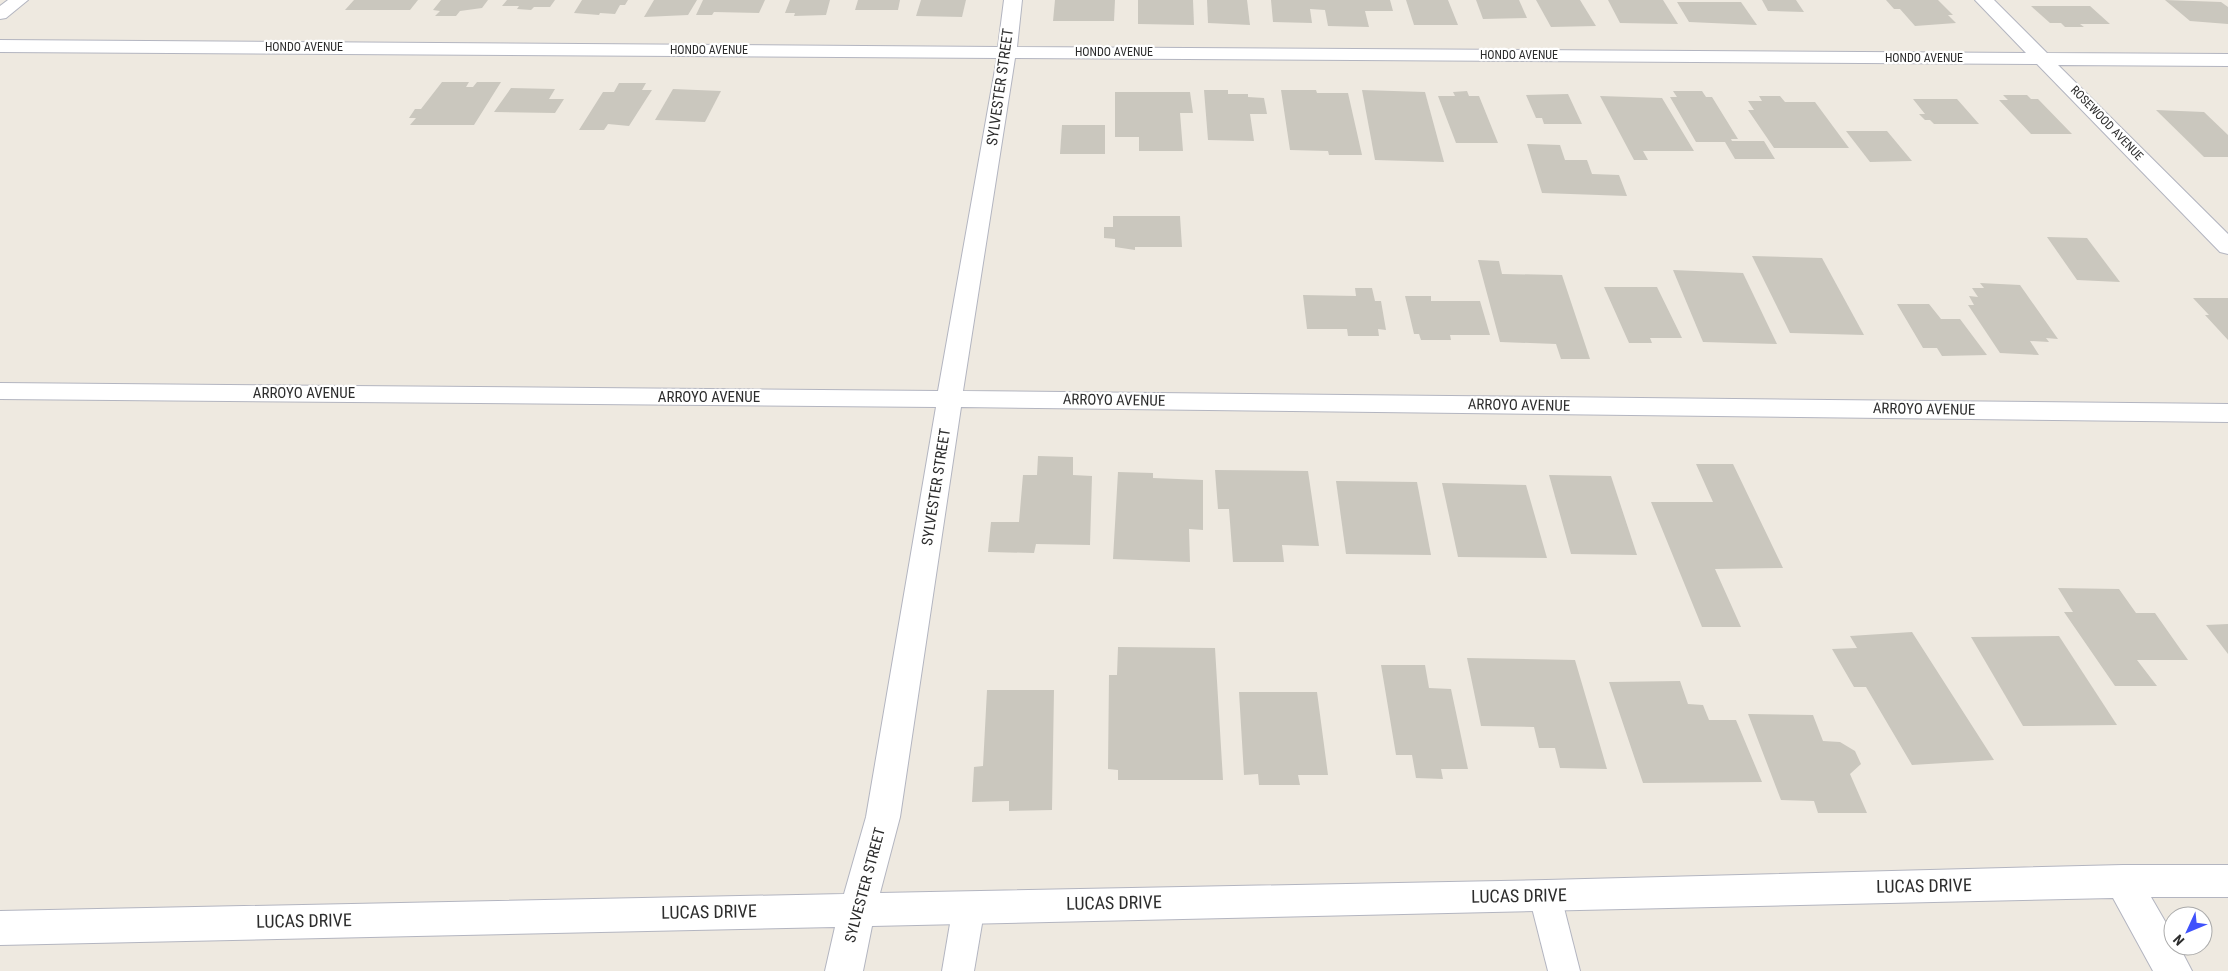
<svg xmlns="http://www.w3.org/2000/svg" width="2228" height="971" font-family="'Roboto Condensed',sans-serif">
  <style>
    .building { fill: #cac7be }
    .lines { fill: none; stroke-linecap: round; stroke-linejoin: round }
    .lane-casing { stroke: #b3b5c0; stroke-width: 2 }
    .street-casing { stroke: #b3b5c0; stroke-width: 2 }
    .secondary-casing { stroke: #b3b5c0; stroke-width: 2 }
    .lane { fill: #fff; fill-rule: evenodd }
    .street { fill: #fff; fill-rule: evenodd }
    .secondary { fill: #fff; fill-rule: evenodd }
    .labels { text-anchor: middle; stroke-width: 4.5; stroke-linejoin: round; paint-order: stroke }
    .far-street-label { font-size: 12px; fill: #2d2d2d; stroke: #fff }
    .street-label { font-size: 15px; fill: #2d2d2d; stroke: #fff }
    .near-street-label { font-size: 18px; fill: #2d2d2d; stroke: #fff }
  </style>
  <rect width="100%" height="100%" fill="#eee9e0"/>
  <g class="building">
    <polygon points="354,0 418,0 410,10 345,10"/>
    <polygon points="441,0 488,0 482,8 460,11 456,16 435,16 440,11 433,10"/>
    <polygon points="507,0 555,0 550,7 534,7 531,10 517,9 519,6 502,6"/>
    <polygon points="582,0 628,0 625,5 620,5 615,14 600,13 599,15 574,13"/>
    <polygon points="654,0 697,0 688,15 644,17"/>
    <polygon points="703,0 765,0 759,13 714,12 712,15 696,15"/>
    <polygon points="790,0 830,0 826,15 794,16 795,13 785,13"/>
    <polygon points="858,0 900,0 898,10 855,10"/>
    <polygon points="921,0 966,0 962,17 916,16"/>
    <polygon points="1055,0 1115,0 1114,21 1053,21"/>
    <polygon points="1138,0 1193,0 1194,25 1138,24"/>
    <polygon points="1207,0 1247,0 1250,25 1208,23"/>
    <polygon points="1271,0 1390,0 1393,11 1365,11 1369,27 1328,26 1325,10 1310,9 1312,23 1273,22"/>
    <polygon points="1406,0 1448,0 1458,25 1414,25"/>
    <polygon points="1476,0 1519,0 1527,18 1483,19"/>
    <polygon points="1536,0 1580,0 1596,26 1551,27"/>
    <polygon points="1608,0 1663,0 1678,24 1620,23"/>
    <polygon points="1762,0 1796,0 1804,12 1768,11"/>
    <polygon points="1886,0 1938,0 1953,15 1948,15 1956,23 1915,26 1900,9 1894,9"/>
    <polygon points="2165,0 2221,2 2228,7 2228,24 2190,21"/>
    <polygon points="1677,2 1741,2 1757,25 1689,22"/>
    <polygon points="2031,6 2090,6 2110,24 2080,24 2084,27 2065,27 2061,23 2050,23"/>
    <polygon points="442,82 469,82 466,87 473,87 477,82 501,82 474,125 410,125 416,118 409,118 415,109 421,109"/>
    <polygon points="619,83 646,83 642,90 652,90 629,126 608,124 604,130 579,130 603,92 614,92"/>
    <polygon points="511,88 555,89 549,99 564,99 555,113 494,112"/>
    <polygon points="673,89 721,91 705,122 655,120"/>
    <polygon points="1204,90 1228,90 1228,94 1248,94 1248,97 1264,98 1267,114 1250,114 1254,141 1208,140"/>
    <polygon points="1281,90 1316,90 1317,93 1348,93 1362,155 1329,155 1328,151 1290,150"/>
    <polygon points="1362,90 1425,92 1444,162 1375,160"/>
    <polygon points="1467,91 1469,96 1479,96 1498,143 1456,143 1438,96 1455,96 1453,92"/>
    <polygon points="1673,91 1702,91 1706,97 1712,97 1738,139 1731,139 1732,141 1764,141 1775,159 1735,159 1725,142 1696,142 1670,97 1677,97"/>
    <polygon points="1115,92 1190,92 1193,113 1180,113 1183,151 1139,151 1139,137 1115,137"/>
    <polygon points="1568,94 1582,124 1544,124 1542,118 1536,118 1526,95"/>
    <polygon points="2003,95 2027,95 2031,99 2038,99 2072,134 2031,134 1999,100 2008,100"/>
    <polygon points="1600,96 1662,98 1694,151 1643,151 1648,160 1634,160"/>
    <polygon points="1759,96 1780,96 1785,102 1815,102 1849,148 1774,148 1748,110 1754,110 1748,101 1762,101"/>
    <polygon points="1913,99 1957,99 1979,124 1934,124 1930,120 1925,120 1919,114 1925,114"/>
    <polygon points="2156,110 2204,112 2228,135 2228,157 2204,157"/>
    <polygon points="1062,125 1105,125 1105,154 1060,154"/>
    <polygon points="1846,131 1887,131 1912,161 1870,162"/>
    <polygon points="1527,144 1560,145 1565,160 1587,160 1592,174 1619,175 1627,196 1542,193"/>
    <polygon points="1113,216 1180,216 1182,247 1135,247 1135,250 1115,247 1115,239 1104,238 1104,227 1113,227"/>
    <polygon points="2047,237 2087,238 2120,282 2077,280"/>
    <polygon points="1752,256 1822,258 1864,335 1790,333"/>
    <polygon points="1478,260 1499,261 1502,274 1562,275 1590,359 1561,359 1556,344 1500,342"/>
    <polygon points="1673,270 1743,273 1777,344 1703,342"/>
    <polygon points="1980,283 2020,285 2058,339 2046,338 2049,342 2030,341 2039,355 2000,353 1968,305 1974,305 1969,296 1978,297 1972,288 1984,288"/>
    <polygon points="1604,287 1657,287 1682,338 1650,338 1652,343 1629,343"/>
    <polygon points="1355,288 1372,288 1375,301 1381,301 1386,330 1378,329 1379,336 1348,336 1347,329 1307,329 1303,295 1356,296"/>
    <polygon points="1405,296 1431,296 1431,301 1480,301 1490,335 1450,335 1451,340 1421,340 1419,334 1414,334"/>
    <polygon points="2193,298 2228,298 2228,340 2205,315 2209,315"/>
    <polygon points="1897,304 1929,304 1941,319 1960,319 1987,355 1942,356 1937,348 1923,348"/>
    <polygon points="1038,456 1073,457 1073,475 1092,476 1090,545 1036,544 1034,553 988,552 991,522 1019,522 1023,475 1037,475"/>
    <polygon points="1696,464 1733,464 1783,568 1715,569 1741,627 1702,627 1651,502 1713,502"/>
    <polygon points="1215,470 1308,471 1319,546 1282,545 1284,562 1233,562 1229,509 1218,509"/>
    <polygon points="1118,472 1153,473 1153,478 1203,480 1203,530 1189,529 1190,562 1113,559"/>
    <polygon points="1549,475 1611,476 1637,555 1571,554"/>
    <polygon points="1336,481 1417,482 1431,555 1346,554"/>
    <polygon points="1442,483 1526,485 1547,558 1458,557"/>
    <polygon points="2058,588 2119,589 2136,613 2155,613 2188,660 2137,660 2157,686 2115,686 2064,612 2073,612"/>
    <polygon points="2228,624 2228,654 2206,625"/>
    <polygon points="1912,632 1994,760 1912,765 1866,687 1854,687 1832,649 1857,648 1850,636"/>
    <polygon points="2059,636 2117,725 2023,726 1971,637"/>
    <polygon points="1118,647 1215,648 1223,780 1118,780 1118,770 1108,769 1109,675 1117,675"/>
    <polygon points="1467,658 1575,660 1607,769 1560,768 1555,748 1539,748 1534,727 1481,726"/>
    <polygon points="1381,665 1425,665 1429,688 1451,689 1468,769 1441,769 1443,779 1416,778 1412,755 1396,755"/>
    <polygon points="1680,681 1688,704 1703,705 1709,720 1736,720 1762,782 1643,783 1609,682"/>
    <polygon points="987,690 1054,690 1052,810 1009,811 1009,801 972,802 974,767 983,766"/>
    <polygon points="1239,692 1317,692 1328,775 1298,775 1300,785 1259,785 1258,774 1244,775"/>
    <polygon points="1748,714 1813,715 1823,741 1840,742 1855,751 1861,764 1850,774 1867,813 1818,813 1814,801 1781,800"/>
  </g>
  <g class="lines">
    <g class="lane-casing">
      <g id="lane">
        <polygon points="1545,882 1556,886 1561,896 1580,971 1548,971 1529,896 1534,886"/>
        <polygon points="969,892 980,896 985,906 974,971 942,971 953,906 958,896"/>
      </g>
    </g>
    <g class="street-casing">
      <polygon id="street" points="1004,0 1022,0 1017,47 2026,53 1975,0 1994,0 2047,53 2228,54 2228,66 2058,65 2228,234 2228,254 2220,252 2037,64 1015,58 963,391 2228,404 2228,422 961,407 900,817 880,893 1546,880 2123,865 2228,865 2228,897 2151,897 2173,935 2173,946 2179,946 2192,971 2153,971 2113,898 872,926 863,971 825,971 835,927 0,945 0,911 844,894 866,817 936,407 0,399 0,383 938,391 997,58 0,52 0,40 998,47"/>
    </g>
    <g class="secondary-casing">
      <polygon id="secondary" points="8,0 28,0 6,18 0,19 0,6"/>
    </g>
    <use href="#lane" class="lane"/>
    <use href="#street" class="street"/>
    <use href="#secondary" class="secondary"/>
  </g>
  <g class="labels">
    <g class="far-street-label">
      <text x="304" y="51">HONDO AVENUE</text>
      <text x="709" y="54">HONDO AVENUE</text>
      <text x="1114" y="56">HONDO AVENUE</text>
      <text x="1519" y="59">HONDO AVENUE</text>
      <text x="1924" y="62">HONDO AVENUE</text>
      <text transform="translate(2107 123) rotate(46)" y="4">ROSEWOOD AVENUE</text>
    </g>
    <g class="street-label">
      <text transform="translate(1000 87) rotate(-82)" y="5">SYLVESTER STREET</text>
      <text x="304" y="398">ARROYO AVENUE</text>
      <text x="709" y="402">ARROYO AVENUE</text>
      <text transform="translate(1114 400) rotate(1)" y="5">ARROYO AVENUE</text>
      <text transform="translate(1519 405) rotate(1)" y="5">ARROYO AVENUE</text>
      <text transform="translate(1924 409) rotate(1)" y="5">ARROYO AVENUE</text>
      <text transform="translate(936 487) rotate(-81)" y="5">SYLVESTER STREET</text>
      <text transform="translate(865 885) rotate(-75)" y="5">SYLVESTER STREET</text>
    </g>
    <g class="near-street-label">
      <text transform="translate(1924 886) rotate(-1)" y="6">LUCAS DRIVE</text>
      <text transform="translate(1519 896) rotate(-1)" y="6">LUCAS DRIVE</text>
      <text transform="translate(1114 903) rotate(-1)" y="6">LUCAS DRIVE</text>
      <text transform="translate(709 912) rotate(-1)" y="6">LUCAS DRIVE</text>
      <text transform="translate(304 921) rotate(-1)" y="6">LUCAS DRIVE</text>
    </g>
  </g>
  <g transform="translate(2188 931) rotate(226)"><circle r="24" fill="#ffffff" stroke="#ababab"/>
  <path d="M0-4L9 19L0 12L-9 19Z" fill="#3f52fc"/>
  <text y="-8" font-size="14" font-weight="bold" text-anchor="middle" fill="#2d2d2d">N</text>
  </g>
</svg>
